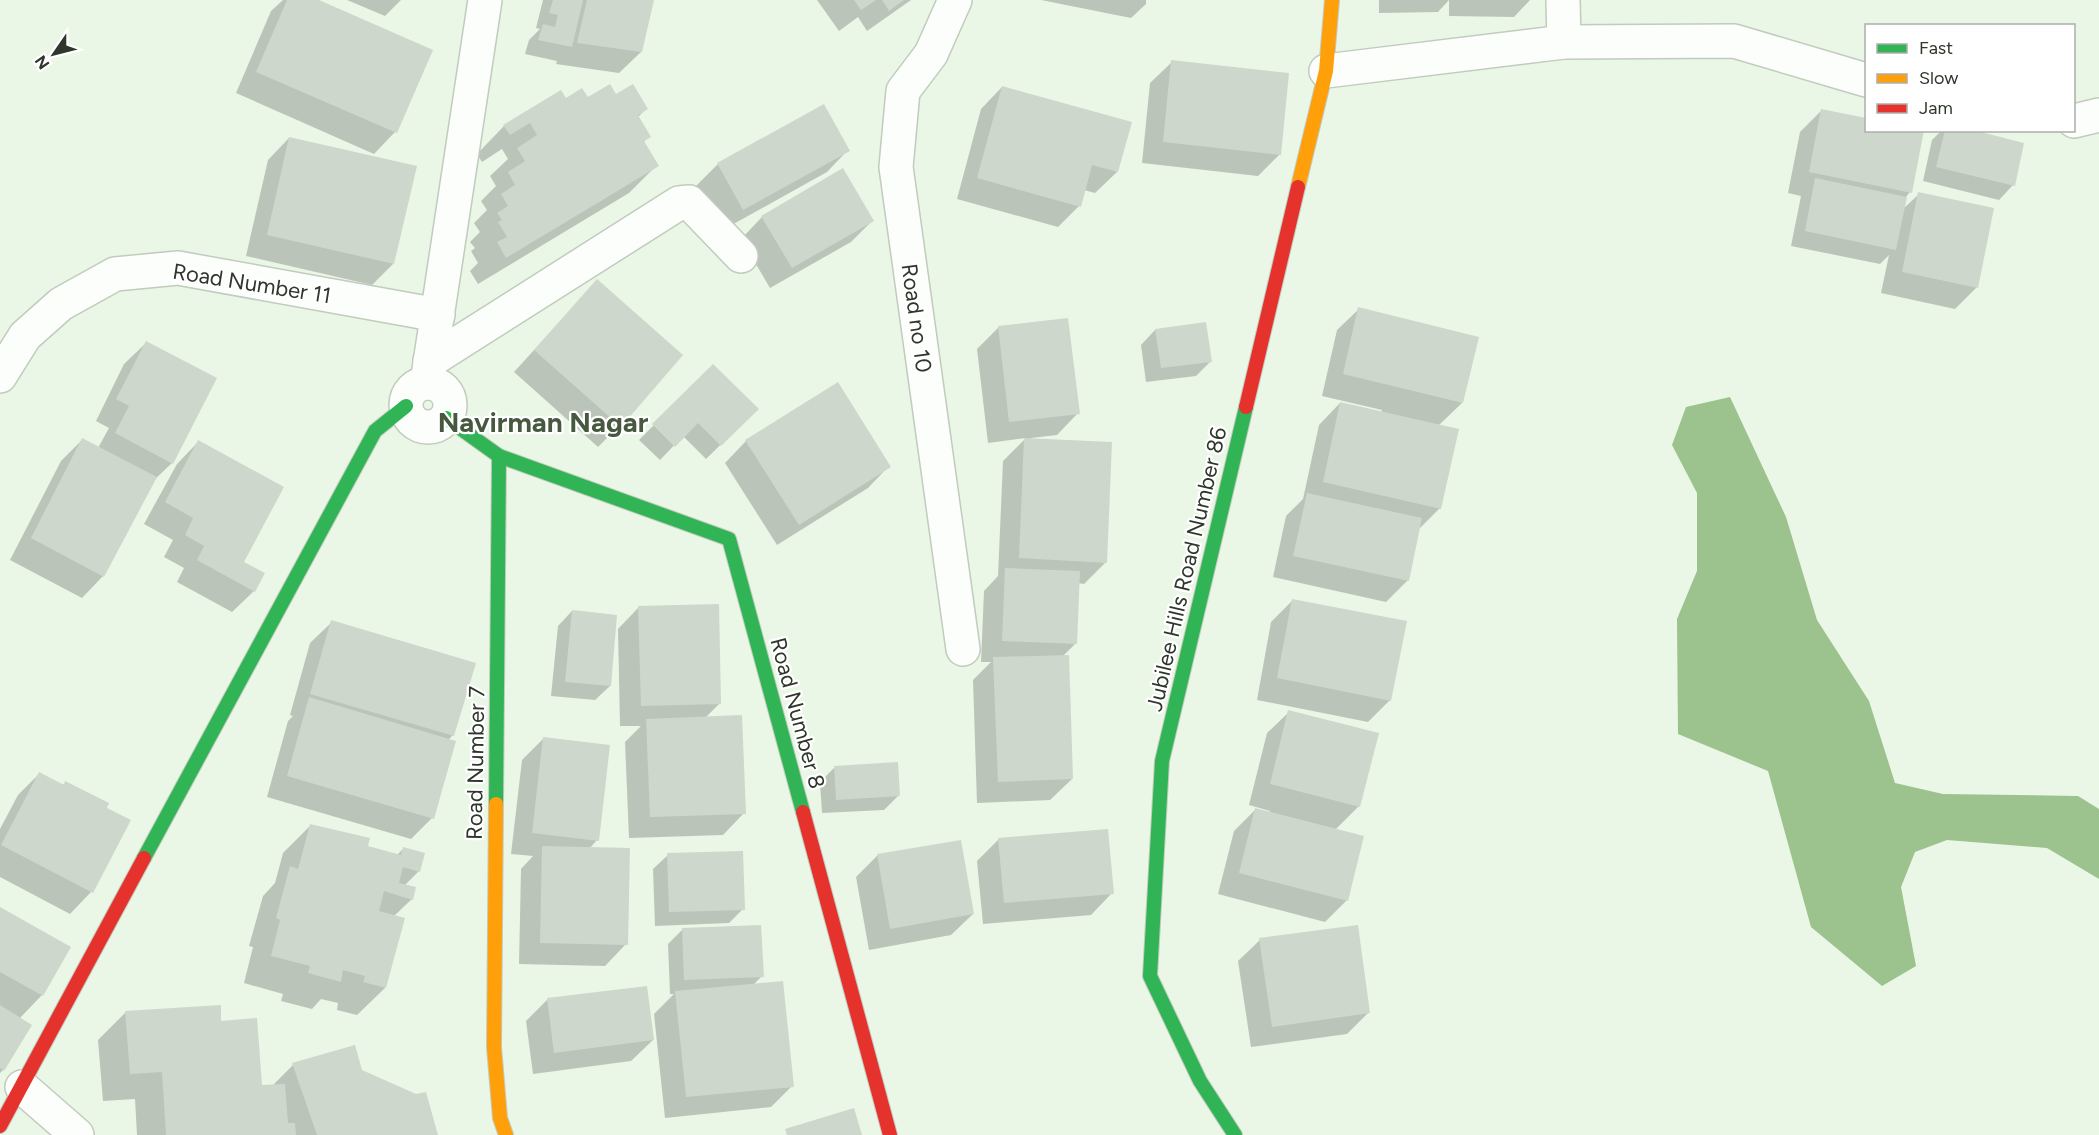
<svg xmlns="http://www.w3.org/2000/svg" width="2099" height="1135" font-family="Figtree,sans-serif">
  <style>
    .water { fill: #9cc28e }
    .shadow { fill: #0003 }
    .building { fill: #ced7cb }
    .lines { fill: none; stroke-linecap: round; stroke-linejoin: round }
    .street-casing { stroke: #c1cbbe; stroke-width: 36 }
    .fast-casing { stroke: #c1cbbe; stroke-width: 16 }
    .slow-casing { stroke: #c1cbbe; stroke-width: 16 }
    .jam-casing { stroke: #c1cbbe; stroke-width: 16 }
    .street { stroke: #fcfefb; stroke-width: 33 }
    .fast { stroke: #30b455; stroke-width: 14 }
    .slow { stroke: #ff9f0a; stroke-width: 14 }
    .jam { stroke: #e5322d; stroke-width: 14 }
    .labels { text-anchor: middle; stroke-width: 4.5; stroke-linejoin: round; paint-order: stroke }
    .street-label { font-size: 22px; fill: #2f362c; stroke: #fff }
    .district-label { font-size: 28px; font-weight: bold; fill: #475840; stroke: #fff }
  </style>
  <rect width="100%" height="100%" fill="#eaf6e6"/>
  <polygon class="water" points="1730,397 1786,517 1817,620 1869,701 1895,783 1943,794 2078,796 2099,809 2099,879 2047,848 1947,840 1915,852 1901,887 1916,966 1882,986 1811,927 1768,771 1678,734 1677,619 1697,571 1697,493 1672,445 1686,407"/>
  <g class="shadow">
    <polygon points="283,0 316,0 395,132 374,154 236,93 271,11"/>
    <polygon points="347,0 401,0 385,16"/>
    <polygon points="543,0 653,0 641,52 619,73 556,64 557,61 525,54 529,40 540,29 536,28"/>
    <polygon points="817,0 911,0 867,31 858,17 839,31"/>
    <polygon points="1041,0 1146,0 1146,4 1131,18"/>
    <polygon points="1379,0 1530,0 1514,17 1449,16 1449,0 1438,12 1379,13"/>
    <polygon points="1172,62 1280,154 1258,176 1142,163 1150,83"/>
    <polygon points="1002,87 1117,172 1095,193 1084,190 1079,206 1058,227 957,199 981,109"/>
    <polygon points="615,96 646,109 638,117 649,136 643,143 657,165 629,193 478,284 470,271 478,263 471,251 475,248 470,242 480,232 474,223 487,210 481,201 496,186 490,176 508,159 502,149 482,162 477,154 504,126 566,100"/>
    <polygon points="1822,110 1866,120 1866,130 1910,192 1905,198 1902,210 1919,194 1992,209 1976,288 1955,309 1881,293 1889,255 1880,264 1791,246 1801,196 1788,193 1800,132"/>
    <polygon points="1942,130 1967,130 2013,185 1999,200 1923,181 1932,140"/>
    <polygon points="289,138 393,264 372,285 246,256 268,160"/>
    <polygon points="848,150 827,172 721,231 696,186 718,164"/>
    <polygon points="762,217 872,221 851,242 770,288 741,239"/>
    <polygon points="597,281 619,426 598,447 514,372"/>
    <polygon points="1359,309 1462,403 1438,426 1440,508 1418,530 1408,580 1386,602 1273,577 1286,516 1303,499 1319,425 1340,403 1381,413 1382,410 1322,396 1337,330"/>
    <polygon points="999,327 1078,413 1057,435 1031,438 1031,439 1106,562 1084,584 1078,583 1075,644 1062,657 1072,779 1050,800 977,803 973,680 991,662 981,662 984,591 998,576 1003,461 1026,438 988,443 977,349"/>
    <polygon points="1155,330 1211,361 1196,376 1146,382 1141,345"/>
    <polygon points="146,343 172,463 151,483 103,576 82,598 10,560 61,461 83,439 98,448 109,428 96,421 124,364"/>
    <polygon points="713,366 757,409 706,459 683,436 660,460 639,440"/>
    <polygon points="746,441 889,466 868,488 777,545 725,463"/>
    <polygon points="198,442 254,591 232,612 177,582 184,568 164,557 173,540 144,524 177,464"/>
    <polygon points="1293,600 1390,700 1368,722 1257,700 1271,622"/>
    <polygon points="639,607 720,703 705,718 744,813 723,835 629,838 625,742 641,726 620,726 618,629"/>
    <polygon points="572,611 610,686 595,700 551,696 558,626"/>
    <polygon points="332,622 453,735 448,740 432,818 411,839 267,797 288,721 293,716 290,715 310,643"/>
    <polygon points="1289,712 1359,806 1335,830 1347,900 1325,922 1218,894 1234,831 1255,810 1270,814 1270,811 1249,805 1267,733"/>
    <polygon points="544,738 597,840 589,849 626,944 605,966 519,964 521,869 533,856 511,854 522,760"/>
    <polygon points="834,768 899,795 884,810 822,813 820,782"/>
    <polygon points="39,774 62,786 66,782 105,808 129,821 91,892 70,914 0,877 0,829 18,795"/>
    <polygon points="311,825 366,847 397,855 403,849 419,871 404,886 412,899 394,916 385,988 357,1015 337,1010 338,1003 321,999 312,1009 281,1001 283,994 244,983 253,947 249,946 263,896 275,883 283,853"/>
    <polygon points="998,840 1112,893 1091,915 983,924 977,861"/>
    <polygon points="960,842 973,914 951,935 869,950 856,877 877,856"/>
    <polygon points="668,855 743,909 729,923 655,926 653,869"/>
    <polygon points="0,909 42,995 19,1019 3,1070 0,1073"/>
    <polygon points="683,929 762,976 753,985 792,1086 771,1107 665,1118 654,1014 674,994 670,994 668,944"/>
    <polygon points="1260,940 1369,1012 1347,1034 1251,1047 1238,961"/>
    <polygon points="547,1000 653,1040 631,1061 533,1074 526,1021"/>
    <polygon points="125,1013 220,1022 260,1087 272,1086 293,1065 436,1135 137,1135 135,1099 103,1101 98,1040"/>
  </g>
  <g class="building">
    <polygon points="287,0 319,0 433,50 397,133 256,72"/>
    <polygon points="553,0 583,0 572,47 538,40 543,24 555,27 558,15 549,13"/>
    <polygon points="587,0 654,0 642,52 577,43"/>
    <polygon points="854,0 876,0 861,10"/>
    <polygon points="882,0 904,0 889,11"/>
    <polygon points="1171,60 1289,73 1281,155 1163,142"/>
    <polygon points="610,84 616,94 633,84 648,109 638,115 651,137 644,141 659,166 506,258 497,242 507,237 498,222 502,220 497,213 508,206 501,194 515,185 508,172 525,161 517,148 537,135 530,123 510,135 503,125 561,90 566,98 582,88 588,97"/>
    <polygon points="1002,86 1132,122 1118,172 1092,165 1081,207 977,178"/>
    <polygon points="824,104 850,151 743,210 717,163"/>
    <polygon points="1821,109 1866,118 1866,130 1924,130 1912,193 1809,172"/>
    <polygon points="1945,130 1973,130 2024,143 2015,186 1936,167"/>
    <polygon points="289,137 417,166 394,264 267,235"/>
    <polygon points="843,168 874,221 792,268 761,216"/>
    <polygon points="1815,178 1907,197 1896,250 1805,231"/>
    <polygon points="1918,192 1994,208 1978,288 1902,272"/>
    <polygon points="597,279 683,355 621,427 534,350"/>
    <polygon points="1358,307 1479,337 1463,403 1343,374"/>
    <polygon points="1068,318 1080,414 1009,422 998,326"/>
    <polygon points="1206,322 1212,362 1161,368 1155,329"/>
    <polygon points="146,341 217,378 173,464 115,433 129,406 116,399"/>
    <polygon points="713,364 759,409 721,446 698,423 675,447 652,424"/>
    <polygon points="838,382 891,467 799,525 745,440"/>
    <polygon points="1340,402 1459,429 1441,509 1323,482"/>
    <polygon points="82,438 157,477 104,577 31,538"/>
    <polygon points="1024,438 1112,442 1107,563 1019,558"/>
    <polygon points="198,440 284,487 244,562 265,573 255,592 197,560 204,546 185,535 193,518 165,502"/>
    <polygon points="1307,493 1422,518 1409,581 1293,556"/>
    <polygon points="1005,568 1080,571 1077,644 1002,641"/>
    <polygon points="1292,599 1407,621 1391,701 1277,678"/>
    <polygon points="719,604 721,704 641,706 638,606"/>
    <polygon points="572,610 617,615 611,686 565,682"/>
    <polygon points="331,620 476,663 454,736 310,694"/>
    <polygon points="1069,655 1073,779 998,782 993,657"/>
    <polygon points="309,697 456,741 434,819 287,776"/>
    <polygon points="1288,710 1379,733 1360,807 1270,784"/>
    <polygon points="742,715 746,814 650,817 646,719"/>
    <polygon points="543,737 610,745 599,841 532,833"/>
    <polygon points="898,762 900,796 836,800 834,766"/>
    <polygon points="39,772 64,785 65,781 109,803 107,808 131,820 93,893 1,845"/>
    <polygon points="1255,808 1364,836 1348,901 1239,873"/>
    <polygon points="310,824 370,838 368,846 401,855 403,847 425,853 420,872 403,867 399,883 416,887 413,900 384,891 379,911 405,918 386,988 363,982 365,976 343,970 341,982 308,973 310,966 271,956 280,920 276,918 290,866 298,869"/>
    <polygon points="1108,829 1114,894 1004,903 998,838"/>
    <polygon points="961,840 974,914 890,929 877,854"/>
    <polygon points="542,846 630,848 628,945 540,943"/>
    <polygon points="743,851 745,910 669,912 667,853"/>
    <polygon points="0,907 71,947 43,996 0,972"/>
    <polygon points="761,925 764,977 684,980 682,928"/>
    <polygon points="1358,925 1370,1013 1272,1027 1259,938"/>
    <polygon points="783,981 794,1087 686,1097 675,991"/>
    <polygon points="647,986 654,1040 554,1053 547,998"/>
    <polygon points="0,1005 32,1025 4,1071 0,1068"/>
    <polygon points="221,1005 221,1021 257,1018 262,1085 285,1084 288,1123 295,1123 296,1135 166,1135 162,1072 130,1074 125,1011"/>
    <polygon points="355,1045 362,1070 416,1094 426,1092 438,1135 317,1135 292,1063"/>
    <polygon points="854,1108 862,1135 787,1135 785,1129"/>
  </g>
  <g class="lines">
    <g class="street-casing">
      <g id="street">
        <polyline points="955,0 931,54 903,91 896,167 963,649"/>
        <polyline points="1563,0 1564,42"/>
        <polyline points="1326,71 1564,42 1734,41 1866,80"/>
        <polyline points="2074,121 2099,115"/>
        <polyline points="430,361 679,203 689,202 741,256"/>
        <polyline points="0,376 25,336 61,304 115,274 178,268 438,315"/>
        <circle cx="428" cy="405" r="22"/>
        <polyline points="427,383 485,0"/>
        <polyline points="22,1087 77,1135"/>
      </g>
    </g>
    <g class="fast-casing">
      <g id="fast">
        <polyline points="446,418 499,456 496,804"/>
        <polyline points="499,456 729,539 803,812"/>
        <polyline points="144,858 375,431 406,406"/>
        <polyline points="1235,1135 1200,1081 1150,976 1162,761 1246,407"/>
      </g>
    </g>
    <g class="slow-casing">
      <g id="slow">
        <polyline points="1298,187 1326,71 1332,0"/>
        <polyline points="496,804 494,1047 500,1118 506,1135"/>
      </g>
    </g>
    <g class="jam-casing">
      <g id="jam">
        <polyline points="1246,407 1298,187"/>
        <polyline points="803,812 890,1135"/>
        <polyline points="0,1126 144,858"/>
      </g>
    </g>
    <use href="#street" class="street"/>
    <use href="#fast" class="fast"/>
    <use href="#slow" class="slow"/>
    <use href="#jam" class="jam"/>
  </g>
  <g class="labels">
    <g class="street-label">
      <text transform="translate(252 283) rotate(9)" y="8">Road Number 11</text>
      <text transform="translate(917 318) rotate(82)" y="8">Road no 10</text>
      <text transform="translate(1186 569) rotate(-77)" y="8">Jubilee Hills Road Number 86</text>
      <text transform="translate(798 713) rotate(75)" y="8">Road Number 8</text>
      <text transform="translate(475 763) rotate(-89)" y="8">Road Number 7</text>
    </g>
    <g class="district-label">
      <text x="543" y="432">Navirman Nagar</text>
    </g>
  </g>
  <rect x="1865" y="24" width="210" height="108" fill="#ffffff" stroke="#acafab" stroke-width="1.5"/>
  <rect x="1877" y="44" width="30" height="9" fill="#30b455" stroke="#acafab" stroke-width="1.5"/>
  <text x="1919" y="54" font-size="18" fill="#2f362c">Fast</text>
  <rect x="1877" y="74" width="30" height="9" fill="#ff9f0a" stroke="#acafab" stroke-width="1.5"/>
  <text x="1919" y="84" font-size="18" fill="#2f362c">Slow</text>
  <rect x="1877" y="104" width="30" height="9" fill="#e5322d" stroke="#acafab" stroke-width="1.5"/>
  <text x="1919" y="114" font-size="18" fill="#2f362c">Jam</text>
  <g transform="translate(54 54) rotate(235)" stroke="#ffffff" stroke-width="4.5" paint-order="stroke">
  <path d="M0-4.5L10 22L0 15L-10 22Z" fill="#2f362c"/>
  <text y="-9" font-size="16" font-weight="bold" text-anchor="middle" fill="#2f362c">N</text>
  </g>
</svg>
